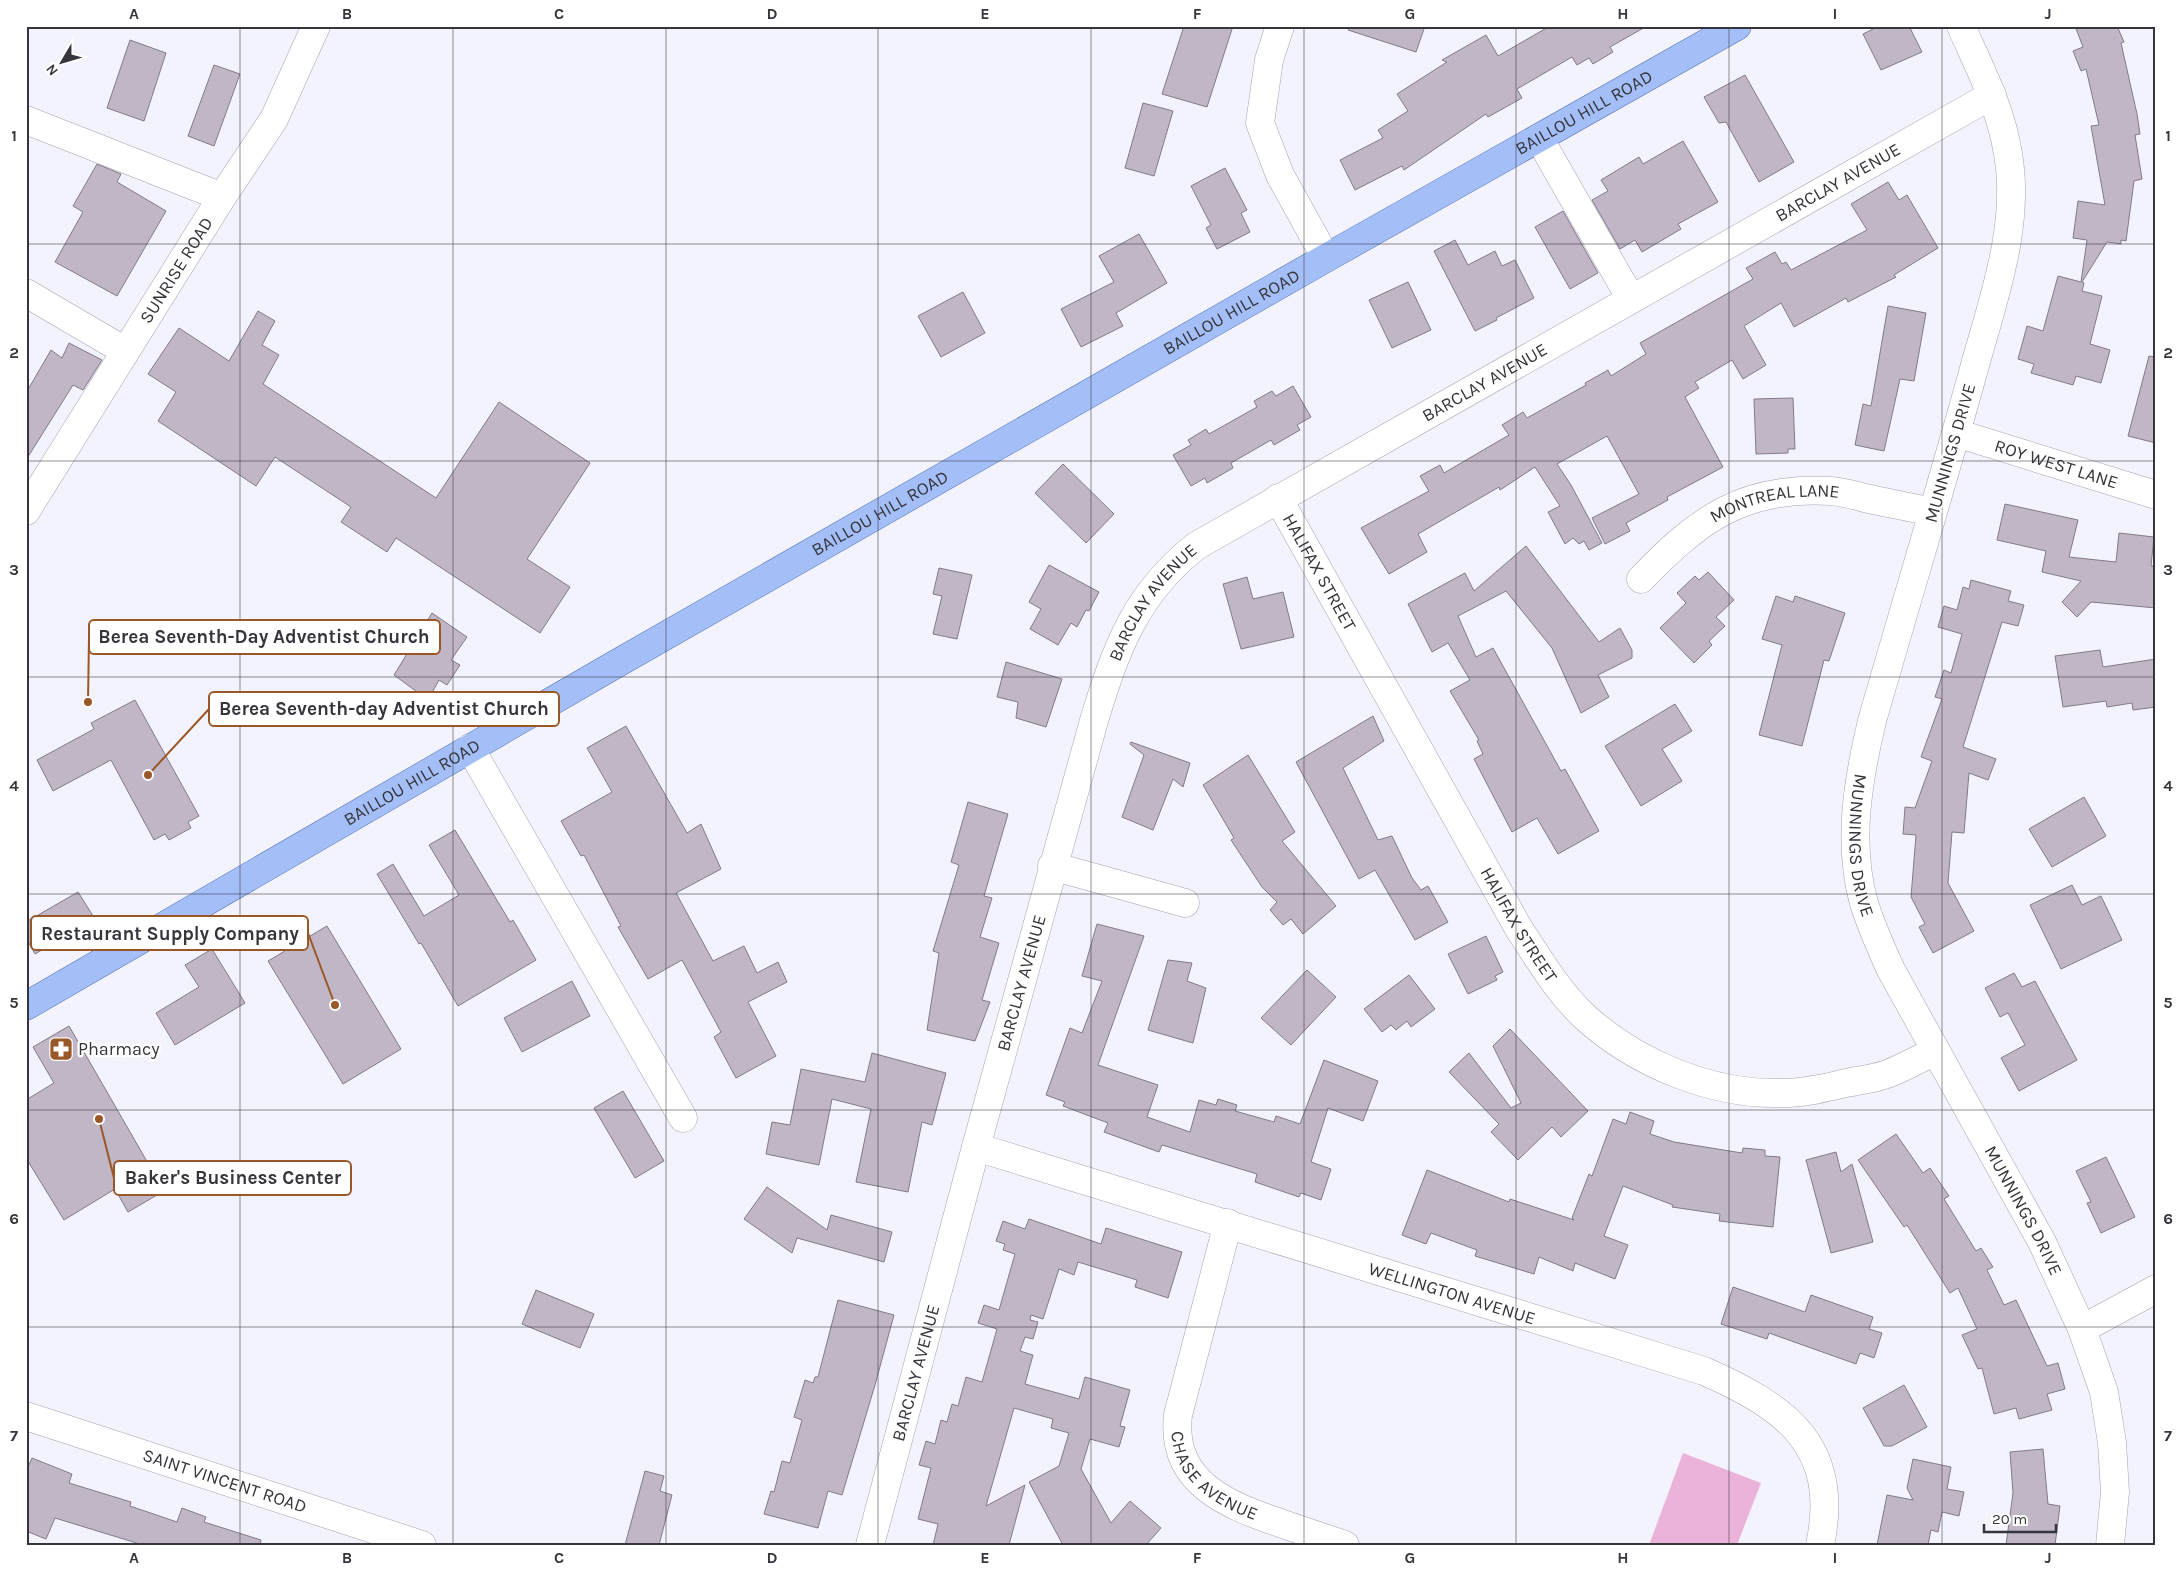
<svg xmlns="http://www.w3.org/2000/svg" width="2182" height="1571" font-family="Karla,sans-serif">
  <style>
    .green { fill: #ecb3da }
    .building { fill: #c0b6c6; stroke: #837a88 }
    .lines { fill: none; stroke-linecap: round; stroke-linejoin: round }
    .minor-casing { stroke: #a4a3b4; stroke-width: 29 }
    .major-casing { stroke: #5673b4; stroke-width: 29 }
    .minor { stroke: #fff; stroke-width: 28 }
    .major { stroke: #a4bff8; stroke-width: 28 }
    .grid { fill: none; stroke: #36353c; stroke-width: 1; stroke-opacity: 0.55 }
    .labels { text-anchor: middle; stroke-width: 4.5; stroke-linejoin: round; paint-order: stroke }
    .street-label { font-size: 18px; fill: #36353c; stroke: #fff }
    .poi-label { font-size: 18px; fill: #36353c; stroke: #fff; text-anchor: start }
    .leader { fill: none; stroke: #9a5727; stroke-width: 2 }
    .callout-dot { fill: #9a5727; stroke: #fff; stroke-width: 2 }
    .callout { fill: #fff; stroke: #9a5727; stroke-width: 2 }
    .callout-label { font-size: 19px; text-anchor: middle; font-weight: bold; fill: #36353c }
    .neatline { fill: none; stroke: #36353c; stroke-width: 2 }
    .grid-label { font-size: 16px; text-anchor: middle; font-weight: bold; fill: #36353c }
  </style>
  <rect width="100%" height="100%" fill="#f3f3fd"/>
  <polygon class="green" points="1683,1453 1761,1483 1737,1545 1649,1545"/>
  <g class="building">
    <polygon points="1184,26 1233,26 1207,107 1162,94"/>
    <polygon points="1349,26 1425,26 1416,52 1348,30"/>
    <polygon points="1550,26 1647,26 1610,47 1613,52 1593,64 1589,58 1577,65 1572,57 1517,89 1522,98 1488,117 1486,114 1404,170 1402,166 1355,190 1340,160 1383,138 1378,130 1408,111 1397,94 1447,62 1442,60 1486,35 1498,56"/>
    <polygon points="1879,26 1909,26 1922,52 1881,70 1863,34"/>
    <polygon points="2075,26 2117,26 2124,42 2121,43 2137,114 2140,134 2135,135 2142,179 2134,181 2126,241 2121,240 2121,244 2107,242 2082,282 2084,283 2082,291 2102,296 2090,344 2110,350 2101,383 2076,376 2073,385 2031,373 2034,364 2018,359 2027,326 2043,331 2058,276 2081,282 2087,240 2073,238 2078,201 2105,205 2091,126 2099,125 2086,69 2081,71 2073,51 2083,47"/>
    <polygon points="130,40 166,53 144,121 107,108"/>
    <polygon points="214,65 240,74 214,146 188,136"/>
    <polygon points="1745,75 1794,162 1759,182 1726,122 1719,123 1704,97"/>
    <polygon points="1143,103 1173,111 1154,176 1125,168"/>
    <polygon points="1683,141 1718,202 1678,224 1681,229 1642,252 1635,240 1620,249 1592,200 1608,191 1601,180 1639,157 1643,164"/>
    <polygon points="97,164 121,174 117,182 166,211 117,296 55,262 83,212 73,206"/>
    <polygon points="1225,168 1247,210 1241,213 1250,232 1217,249 1206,228 1211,225 1191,186"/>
    <polygon points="1888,182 1899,200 1907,195 1938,248 1894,275 1896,277 1848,302 1846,298 1794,327 1781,303 1744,326 1766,365 1743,379 1732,360 1695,382 1699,388 1685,397 1723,467 1667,497 1668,500 1626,523 1630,531 1605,544 1592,518 1639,494 1607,436 1557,464 1571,485 1602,543 1589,550 1584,541 1579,544 1573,538 1565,544 1548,512 1560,506 1535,467 1500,490 1499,487 1418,534 1427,552 1389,574 1361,528 1429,491 1420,476 1440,465 1444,473 1509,435 1502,425 1523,412 1527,418 1586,385 1585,383 1608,370 1611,376 1646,354 1640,343 1753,279 1746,268 1775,252 1782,264 1786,262 1791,270 1867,230 1851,204"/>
    <polygon points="1563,211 1598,273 1570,289 1535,227"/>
    <polygon points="1139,234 1167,283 1116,313 1123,326 1081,347 1061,309 1114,282 1099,256"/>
    <polygon points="1455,240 1468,265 1495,251 1502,266 1515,260 1534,298 1496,318 1497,320 1475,331 1434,251"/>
    <polygon points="1408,282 1431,330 1392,348 1369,300"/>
    <polygon points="963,292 985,333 941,357 918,316"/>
    <polygon points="1888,306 1926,313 1914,381 1900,379 1884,451 1855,445 1863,404 1871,406"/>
    <polygon points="258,311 275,321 262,345 279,355 263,384 436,498 499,402 590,463 527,559 570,587 540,633 396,538 387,552 341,522 351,507 275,457 256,486 158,421 176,392 148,374 179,328 229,361"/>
    <polygon points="69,343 102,360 83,390 73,385 26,460 26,393 51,350 62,358"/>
    <polygon points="2149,356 2156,357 2156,443 2128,436"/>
    <polygon points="1293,386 1311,417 1297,425 1300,430 1274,445 1271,440 1231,463 1233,468 1207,483 1205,478 1191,486 1173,455 1191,445 1188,440 1206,429 1209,434 1257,407 1254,401 1272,391 1276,396"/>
    <polygon points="1793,398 1795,449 1788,449 1788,453 1756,454 1754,399"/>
    <polygon points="1063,464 1114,514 1086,543 1035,493"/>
    <polygon points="2005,504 2078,520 2069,557 2116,562 2119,533 2154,537 2151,566 2156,566 2156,608 2091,602 2077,617 2062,602 2081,581 2042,572 2046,551 1997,540"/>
    <polygon points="1526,546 1599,642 1620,628 1632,650 1632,658 1598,675 1609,697 1581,713 1552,648 1506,591 1458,616 1476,657 1493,648 1561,771 1565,769 1599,831 1558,854 1537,818 1512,832 1474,759 1483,754 1477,741 1479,740 1450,691 1470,680 1448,643 1432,652 1408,604 1465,573 1474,591"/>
    <polygon points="1049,565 1099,592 1089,611 1086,610 1077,627 1071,623 1058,645 1030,629 1041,609 1029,602"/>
    <polygon points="939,568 972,575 957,639 933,634 942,596 933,594"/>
    <polygon points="1708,572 1734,600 1716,617 1725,626 1709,641 1712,645 1694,663 1660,628 1686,603 1677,593 1695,576 1699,580"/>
    <polygon points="1247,577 1253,599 1283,592 1294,637 1241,649 1223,584"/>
    <polygon points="1971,580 2011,591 2008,601 2024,605 2018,626 2002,622 1963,747 1996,759 1988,780 1969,773 1964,833 1952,832 1948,883 1974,931 1933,953 1919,927 1925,924 1911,897 1916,835 1903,834 1905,807 1915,808 1932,761 1921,757 1942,699 1935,697 1944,670 1951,673 1962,634 1938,627 1944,606 1957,610 1963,587 1969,589"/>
    <polygon points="1776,596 1793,602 1795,596 1845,613 1829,661 1824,660 1802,746 1759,735 1782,645 1762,639"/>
    <polygon points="432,613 467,637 451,660 460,665 447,685 439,680 428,700 394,675"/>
    <polygon points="2100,650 2103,667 2156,659 2156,707 2133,710 2132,703 2107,707 2106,701 2063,707 2055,656"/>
    <polygon points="1006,662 1062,679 1046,727 1016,718 1018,702 997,697"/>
    <polygon points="223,691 245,707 233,722 212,706"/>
    <polygon points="135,700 199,816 188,822 191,828 169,840 165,834 154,840 111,760 53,791 37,760 94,729 91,723"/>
    <polygon points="1675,704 1692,731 1662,749 1682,781 1641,806 1605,746"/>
    <polygon points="1373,716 1384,741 1343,768 1378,840 1392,836 1412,878 1421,890 1428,886 1448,922 1415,940 1375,870 1359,879 1296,762"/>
    <polygon points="626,726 687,833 701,824 721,869 676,893 713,961 744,946 757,973 778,962 787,982 748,1002 776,1056 736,1078 714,1037 721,1032 682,960 648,979 618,927 621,926 584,855 581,856 561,821 612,792 587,748"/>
    <polygon points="1131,742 1190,763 1183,787 1173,779 1153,830 1122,817 1144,755 1130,744"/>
    <polygon points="1248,755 1295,832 1282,841 1336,906 1303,934 1291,919 1283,925 1270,910 1277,902 1262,887 1231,840 1234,838 1203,785"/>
    <polygon points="2084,797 2106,836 2052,867 2029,829"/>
    <polygon points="968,802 1008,814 984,896 992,898 980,937 999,943 982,1000 990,1002 975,1041 927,1030 939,953 933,951 959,865 951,862"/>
    <polygon points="455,830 510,922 513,920 536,960 458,1006 421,943 419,944 377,874 393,864 424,916 459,895 429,845"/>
    <polygon points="2072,885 2082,905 2101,896 2122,940 2061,969 2030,905"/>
    <polygon points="78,892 95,919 35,954 26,938 26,922"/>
    <polygon points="1097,924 1144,936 1098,1065 1158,1085 1147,1117 1190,1132 1199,1100 1216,1105 1218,1099 1237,1105 1235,1111 1274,1122 1276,1116 1300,1124 1324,1060 1378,1081 1363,1121 1328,1108 1311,1162 1331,1169 1321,1200 1301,1193 1299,1197 1255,1182 1257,1174 1162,1145 1159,1152 1104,1132 1108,1123 1063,1106 1065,1102 1046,1095 1070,1028 1082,1033 1102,981 1082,976"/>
    <polygon points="327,926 401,1049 343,1084 268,961"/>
    <polygon points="1486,936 1503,972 1495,976 1497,980 1468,994 1448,954"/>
    <polygon points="212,949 245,1003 175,1045 156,1013 199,987 185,965"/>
    <polygon points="1168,960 1192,963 1187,981 1206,988 1193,1043 1148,1030"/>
    <polygon points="1307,970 1336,997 1291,1045 1261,1018"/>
    <polygon points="2014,973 2022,987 2035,981 2077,1060 2019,1091 2001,1058 2025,1045 2008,1013 2000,1017 1985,988"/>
    <polygon points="1409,975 1435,1009 1411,1027 1407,1021 1396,1030 1391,1025 1382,1032 1364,1009"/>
    <polygon points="572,981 590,1016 522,1052 504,1018"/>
    <polygon points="69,1026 164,1191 128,1212 115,1189 64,1220 26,1158 26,1100 54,1083 33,1047"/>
    <polygon points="1510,1029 1588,1111 1561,1137 1552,1127 1518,1160 1491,1132 1499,1124 1449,1072 1469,1053 1511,1108 1521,1103 1493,1046"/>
    <polygon points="872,1053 946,1073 932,1125 922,1122 908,1192 856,1182 871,1109 832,1099 819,1165 766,1154 772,1122 790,1125 801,1069 865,1082"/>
    <polygon points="623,1091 664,1161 635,1178 594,1108"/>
    <polygon points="1630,1112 1654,1121 1650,1134 1674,1142 1742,1153 1743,1148 1765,1150 1765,1156 1780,1157 1773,1227 1719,1221 1720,1214 1672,1207 1673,1205 1623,1186 1604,1236 1628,1245 1615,1279 1575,1263 1573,1271 1539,1257 1534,1274 1475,1256 1477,1250 1431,1233 1426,1244 1402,1235 1427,1170 1509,1202 1510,1199 1574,1220 1572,1218 1589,1174 1592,1176 1613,1119 1626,1124"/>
    <polygon points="1896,1134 1923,1173 1930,1168 1949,1196 1944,1199 1976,1251 1981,1248 1993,1267 1987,1270 2004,1305 2016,1300 2047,1366 2058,1363 2065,1389 2047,1394 2052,1410 2019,1419 2016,1408 1994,1414 1982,1368 1978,1369 1962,1335 1977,1329 1958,1288 1950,1293 1907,1225 1904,1227 1858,1160"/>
    <polygon points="1836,1152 1841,1172 1852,1164 1873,1242 1831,1253 1806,1160"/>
    <polygon points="2106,1157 2135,1217 2101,1233 2087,1203 2091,1202 2076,1171"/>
    <polygon points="767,1187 827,1230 831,1215 892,1232 884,1262 797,1238 792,1253 744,1219"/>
    <polygon points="1029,1219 1101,1244 1106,1228 1182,1252 1168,1298 1135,1287 1137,1280 1078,1262 1074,1275 1059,1269 1043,1319 1031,1315 1030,1320 1038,1322 1033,1339 1025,1337 1020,1351 1033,1355 1025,1384 1079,1399 1085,1377 1130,1390 1120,1426 1125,1427 1119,1447 1090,1439 1081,1469 1111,1523 1130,1501 1161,1528 1146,1545 1063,1545 1029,1482 1059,1466 1069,1433 1051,1428 1053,1419 1014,1408 986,1506 1025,1485 1009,1545 933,1545 938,1524 918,1519 931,1468 919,1465 926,1441 935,1444 941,1420 947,1422 952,1404 958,1406 966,1377 982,1382 997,1329 978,1323 984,1305 999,1310 1015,1254 1003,1250 1005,1244 996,1241 1003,1221 1025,1229"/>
    <polygon points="1733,1287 1805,1312 1811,1295 1873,1317 1869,1329 1882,1333 1874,1358 1860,1353 1856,1364 1769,1333 1767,1339 1721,1324"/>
    <polygon points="536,1290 594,1314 580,1348 522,1324"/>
    <polygon points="838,1300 894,1315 875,1385 842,1495 828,1491 818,1528 764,1514 771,1491 774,1492 782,1461 790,1463 802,1420 794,1417 805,1380 813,1383 815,1377 818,1377"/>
    <polygon points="1904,1385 1927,1427 1892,1446 1884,1446 1863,1408"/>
    <polygon points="2043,1449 2048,1504 2060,1506 2055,1545 2006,1545 2013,1493 2010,1452"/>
    <polygon points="32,1458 72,1474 69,1483 131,1502 130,1506 177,1522 182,1508 206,1517 204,1522 261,1540 260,1545 143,1545 55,1518 46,1539 26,1531 26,1472"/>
    <polygon points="1913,1459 1951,1467 1947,1489 1964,1492 1959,1516 1942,1512 1938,1532 1931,1530 1928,1545 1877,1545 1887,1495 1913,1500 1907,1488"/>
    <polygon points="645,1471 664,1476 660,1491 672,1495 659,1545 625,1545"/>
  </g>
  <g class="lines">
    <g class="minor-casing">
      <g id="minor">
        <polyline points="1280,26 1269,60 1260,123 1280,175 1326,258"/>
        <path id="s1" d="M1961,26c18,41 40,82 47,128 13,74 -17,151 -36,222 -32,115 -67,230 -100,345 -14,59 -25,122 -8,182 7,23 17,45 27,67l151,272 40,87 22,63 8,51 3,49 -5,53"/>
        <polyline points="26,120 222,197"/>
        <polyline points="1539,138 1631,299"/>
        <polyline points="26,293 125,351"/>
        <path id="s2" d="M1956,433l200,62"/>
        <path id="s3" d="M1278,498l241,431c20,30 39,63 66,88 52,47 127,78 197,76 22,0 43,-5 64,-10 13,-3 28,-4 41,-9 16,-6 32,-15 48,-23"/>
        <path id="s4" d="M26,511l196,-314 52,-78 42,-93"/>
        <path id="s5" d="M1641,579c58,-60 102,-93 190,-88 11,1 23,4 34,7 22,5 45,9 67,14"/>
        <polyline points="470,748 683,1118"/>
        <polyline points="1052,866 1185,903"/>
        <path id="s6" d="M976,1147l728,224c82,36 137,75 116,174"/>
        <path id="s7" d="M1228,1223l-50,192c-8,69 52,91 105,109 20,7 41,14 62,21"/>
        <polyline points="2082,1329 2156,1289"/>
        <path id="s8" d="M26,1416l396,129"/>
        <path id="s9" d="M870,1545l106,-398 119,-430c22,-71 41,-123 101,-171l796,-451"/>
      </g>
    </g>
    <g class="major-casing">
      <g id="major">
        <path id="s10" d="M26,1006l590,-342 710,-406 411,-232"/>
      </g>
    </g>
    <use href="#minor" class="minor"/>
    <use href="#major" class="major"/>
  </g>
  <path class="grid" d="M240,26v1519M453,26v1519M666,26v1519M878,26v1519M1091,26v1519M1304,26v1519M1516,26v1519M1729,26v1519M1942,26v1519M26,244h2130M26,461h2130M26,677h2130M26,894h2130M26,1110h2130M26,1327h2130"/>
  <defs>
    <g id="pharmacy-square" transform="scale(1.25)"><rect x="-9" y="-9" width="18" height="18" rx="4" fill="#9a5727" stroke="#fff"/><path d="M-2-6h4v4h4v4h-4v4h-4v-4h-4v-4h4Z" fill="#fff"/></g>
  </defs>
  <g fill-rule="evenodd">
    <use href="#pharmacy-square" x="61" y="1049"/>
  </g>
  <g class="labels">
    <g class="street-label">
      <text dy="6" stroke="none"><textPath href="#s10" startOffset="1796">BAILLOU HILL ROAD</textPath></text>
      <text dy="6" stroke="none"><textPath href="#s9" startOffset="1798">BARCLAY AVENUE</textPath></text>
      <text dy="6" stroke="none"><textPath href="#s4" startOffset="284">SUNRISE ROAD</textPath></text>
      <text dy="6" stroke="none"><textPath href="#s10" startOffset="1391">BAILLOU HILL ROAD</textPath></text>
      <text dy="6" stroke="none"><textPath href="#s9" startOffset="1392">BARCLAY AVENUE</textPath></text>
      <text transform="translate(1950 453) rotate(-74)" y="6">MUNNINGS DRIVE</text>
      <text dy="6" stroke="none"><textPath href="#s2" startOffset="105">ROY WEST LANE</textPath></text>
      <text dy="6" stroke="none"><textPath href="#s5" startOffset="160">MONTREAL LANE</textPath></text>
      <text dy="6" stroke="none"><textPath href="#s10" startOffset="986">BAILLOU HILL ROAD</textPath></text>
      <text dy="6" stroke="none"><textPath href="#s3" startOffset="85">HALIFAX STREET</textPath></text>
      <text dy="6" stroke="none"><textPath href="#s9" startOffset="988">BARCLAY AVENUE</textPath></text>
      <text dy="6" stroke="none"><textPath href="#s10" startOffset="446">BAILLOU HILL ROAD</textPath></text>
      <text dy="6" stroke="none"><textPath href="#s1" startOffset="849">MUNNINGS DRIVE</textPath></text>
      <text dy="6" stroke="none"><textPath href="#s3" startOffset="490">HALIFAX STREET</textPath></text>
      <text dy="6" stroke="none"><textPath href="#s9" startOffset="582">BARCLAY AVENUE</textPath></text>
      <text dy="6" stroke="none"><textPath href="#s1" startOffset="1254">MUNNINGS DRIVE</textPath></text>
      <text dy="6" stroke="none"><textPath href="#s6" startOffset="498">WELLINGTON AVENUE</textPath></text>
      <text dy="6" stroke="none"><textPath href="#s9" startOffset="178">BARCLAY AVENUE</textPath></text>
      <text dy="6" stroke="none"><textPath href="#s7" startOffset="276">CHASE AVENUE</textPath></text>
      <text dy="6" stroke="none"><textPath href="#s8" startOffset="209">SAINT VINCENT ROAD</textPath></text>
    </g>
    <g class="poi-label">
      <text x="78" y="1055">Pharmacy</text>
    </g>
  </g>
  <path class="leader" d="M88 702L89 637M148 775L209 709M335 1005L308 933M99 1119L114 1178"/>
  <g class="callout-dot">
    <circle cx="88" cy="702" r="5"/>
    <circle cx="148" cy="775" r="5"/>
    <circle cx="335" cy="1005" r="5"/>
    <circle cx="99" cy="1119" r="5"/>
  </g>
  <g class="callout">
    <rect x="89" y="620" width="351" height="34" rx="5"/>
    <rect x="209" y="692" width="350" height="34" rx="5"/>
    <rect x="31" y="916" width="277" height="34" rx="5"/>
    <rect x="114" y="1161" width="237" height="34" rx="5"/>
  </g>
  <g class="callout-label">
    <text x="264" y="643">Berea Seventh-Day Adventist Church</text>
    <text x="384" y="715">Berea Seventh-day Adventist Church</text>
    <text x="170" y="940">Restaurant Supply Company</text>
    <text x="233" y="1184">Baker's Business Center</text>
  </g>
  <rect width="2182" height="1571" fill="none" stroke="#ffffff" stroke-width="55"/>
  <g transform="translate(62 62) rotate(232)" stroke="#ffffff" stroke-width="4" paint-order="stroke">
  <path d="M0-4L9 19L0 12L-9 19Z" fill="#36353c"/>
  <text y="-8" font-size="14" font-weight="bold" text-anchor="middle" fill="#36353c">N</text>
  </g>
  <path d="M1984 1524v8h72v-8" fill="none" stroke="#36353c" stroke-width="2.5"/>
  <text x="1992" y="1524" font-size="15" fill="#36353c" stroke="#ffffff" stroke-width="4" paint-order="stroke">20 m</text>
  <rect x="28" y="28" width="2126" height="1516" class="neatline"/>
  <g class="grid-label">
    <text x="134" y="19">A</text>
    <text x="347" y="19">B</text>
    <text x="559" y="19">C</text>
    <text x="772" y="19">D</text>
    <text x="985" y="19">E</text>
    <text x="1197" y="19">F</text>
    <text x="1410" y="19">G</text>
    <text x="1623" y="19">H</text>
    <text x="1835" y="19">I</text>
    <text x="2048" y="19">J</text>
    <text x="14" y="141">1</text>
    <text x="2168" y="141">1</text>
    <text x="14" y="358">2</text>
    <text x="2168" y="358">2</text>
    <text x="14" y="575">3</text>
    <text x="2168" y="575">3</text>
    <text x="14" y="791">4</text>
    <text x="2168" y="791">4</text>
    <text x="14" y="1008">5</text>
    <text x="2168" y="1008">5</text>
    <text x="14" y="1224">6</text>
    <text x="2168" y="1224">6</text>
    <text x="14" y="1441">7</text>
    <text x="2168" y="1441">7</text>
    <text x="134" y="1563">A</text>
    <text x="347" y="1563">B</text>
    <text x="559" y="1563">C</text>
    <text x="772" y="1563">D</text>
    <text x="985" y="1563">E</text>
    <text x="1197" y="1563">F</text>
    <text x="1410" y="1563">G</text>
    <text x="1623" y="1563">H</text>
    <text x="1835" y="1563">I</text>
    <text x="2048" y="1563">J</text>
  </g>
</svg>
